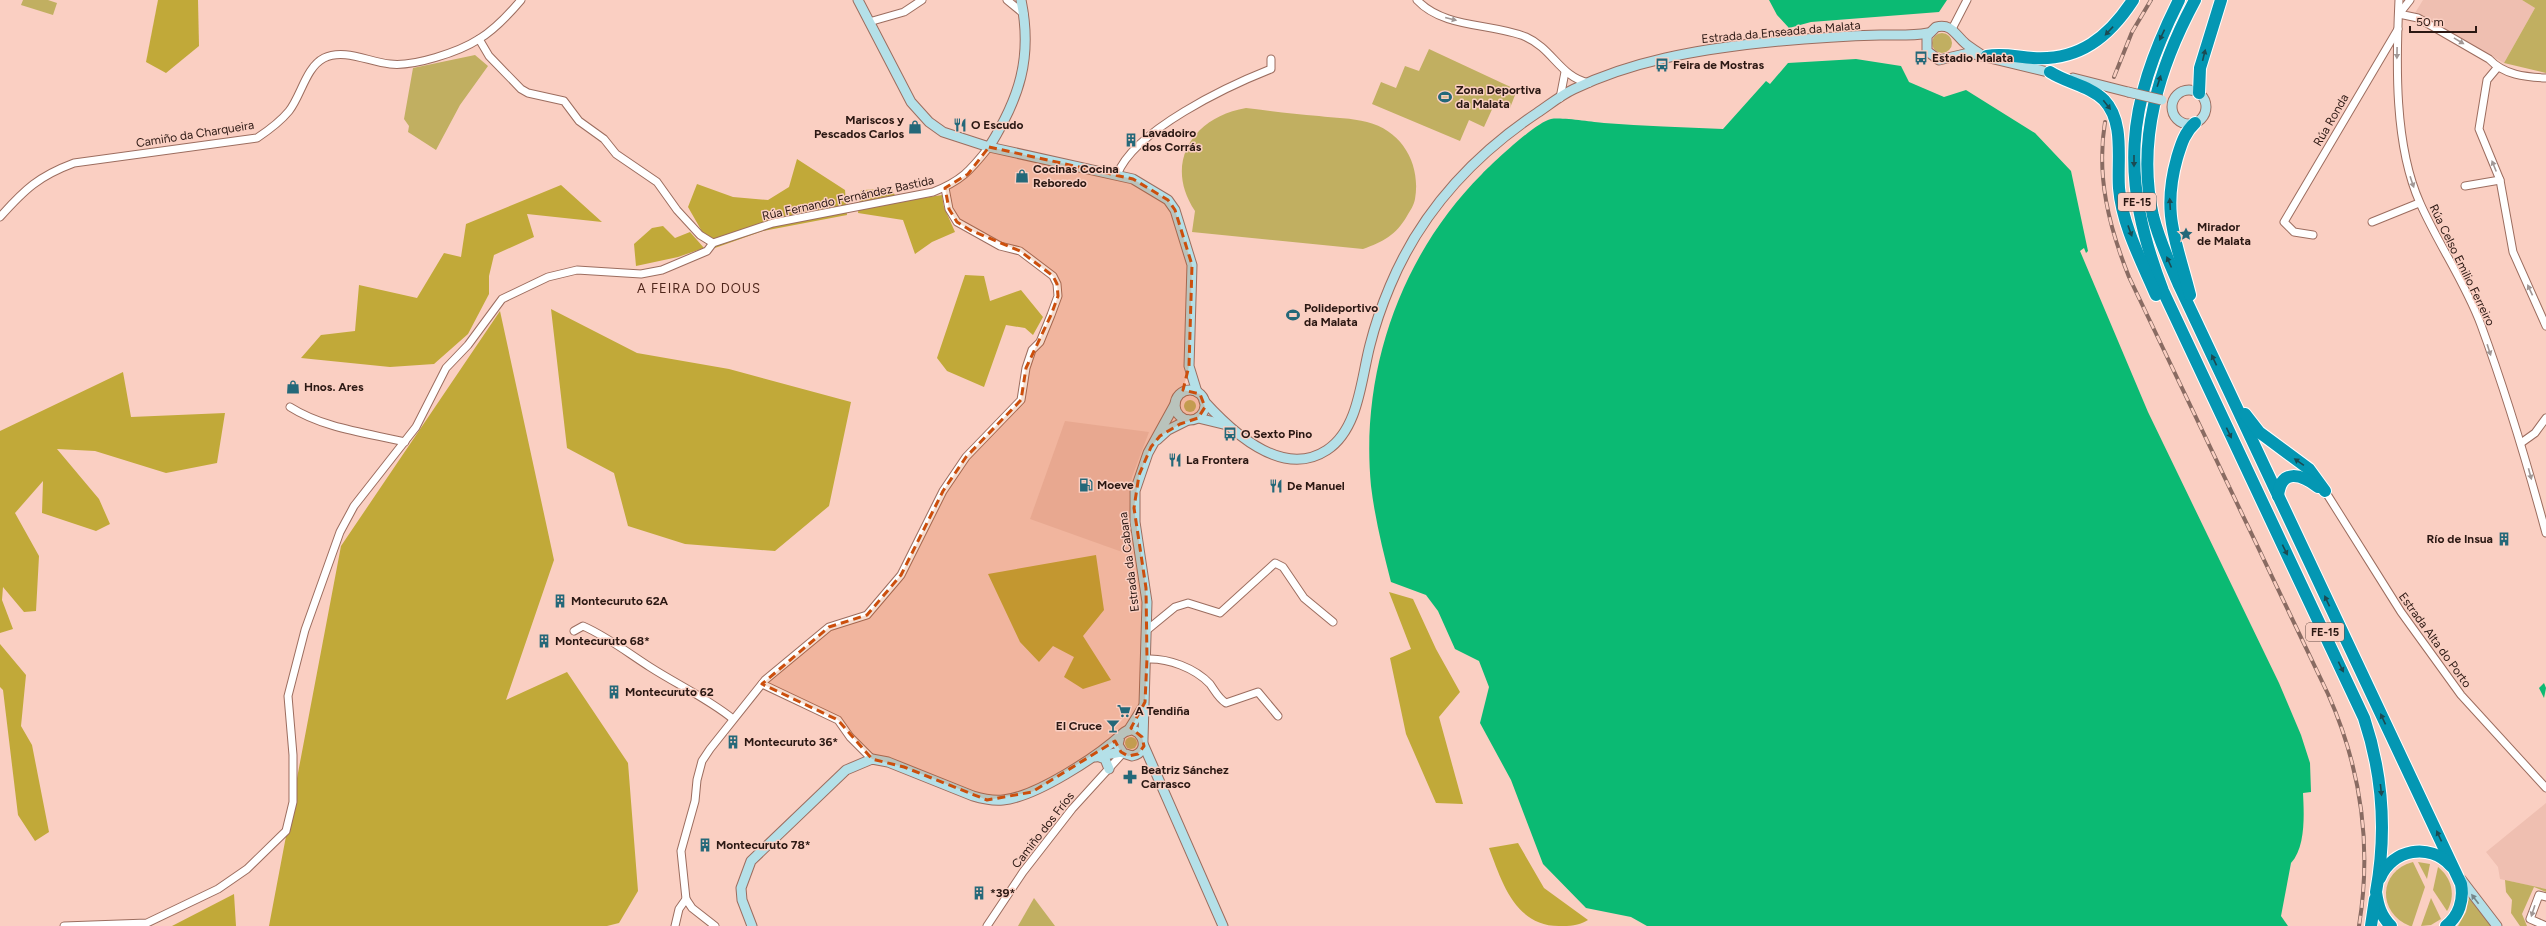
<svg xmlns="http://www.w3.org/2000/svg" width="2546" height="926" font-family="Figtree,sans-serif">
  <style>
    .built { fill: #efbfb1 }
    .green { fill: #c1af61 }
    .forest { fill: #c1a939 }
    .water { fill: #0bba73 }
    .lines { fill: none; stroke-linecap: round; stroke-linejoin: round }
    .street-casing { stroke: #9c6d5f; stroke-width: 9 }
    .secondary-casing { stroke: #9c6d5f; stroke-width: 11 }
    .highway-casing { stroke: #fff; stroke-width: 14 }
    .street { stroke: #fff; stroke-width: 7 }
    .secondary { stroke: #b4e0e8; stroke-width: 9 }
    .highway { stroke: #0497b3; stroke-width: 12 }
    .rail-casing { stroke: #896b62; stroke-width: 4 }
    .rail { stroke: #facfc2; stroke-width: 2.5; stroke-dasharray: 8; stroke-linecap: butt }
    .secondary-bridge-casing { stroke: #9c6d5f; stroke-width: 11; stroke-linecap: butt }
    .secondary-bridge { stroke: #b4e0e8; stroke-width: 9 }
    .oneway { fill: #a09795 }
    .oneway2 { fill: #1b4b53 }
    .oneway3 { fill: #768688 }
    .marked { fill: #cc4f0d; fill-opacity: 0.2; stroke: #cc4f0d; stroke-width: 3; stroke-dasharray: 8 5; stroke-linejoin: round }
    .labels { text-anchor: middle; stroke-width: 3; stroke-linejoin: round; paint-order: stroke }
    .shield { fill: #facfc2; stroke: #694f48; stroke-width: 1 }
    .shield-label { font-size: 11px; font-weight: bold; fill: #2b1813 }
    .street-label { font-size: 12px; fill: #2b1813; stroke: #facfc2 }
    .poi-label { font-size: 12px; font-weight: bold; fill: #2b1813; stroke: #facfc2; text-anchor: start }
    .neighbourhood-label { font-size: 13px; letter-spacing: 1px; fill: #4f261b; stroke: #facfc2 }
  </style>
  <rect width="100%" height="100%" fill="#facfc2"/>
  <g class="built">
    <polygon points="2423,0 2522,0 2535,8 2504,63 2415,13"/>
    <polygon points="1065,421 1149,432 1132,477 1129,494 1132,551 1125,553 1030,519"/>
    <polygon points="2546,803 2546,889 2500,879 2498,867 2486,852"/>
  </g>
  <g class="green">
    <polygon points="23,0 48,0 57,3 53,15 21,5"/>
    <polygon points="2522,0 2546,0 2546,73 2504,63 2535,8"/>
    <circle cx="1942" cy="43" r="10"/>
    <polygon points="1429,49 1517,90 1510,108 1505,109 1494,105 1484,127 1469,120 1460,141 1372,104 1381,82 1396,88 1405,66 1419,71"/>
    <polygon points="475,55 488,66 460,105 436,150 408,132 409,126 404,119 413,68"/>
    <path d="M1246,108c24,3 48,6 73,8 15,2 33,2 48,6 36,9 54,43 48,77 -1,6 -5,12 -8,17 -11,19 -24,26 -44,33l-171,-17 3,-21c-32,-48 -2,-94 51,-103z"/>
    <circle cx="1190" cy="406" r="6"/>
    <circle cx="1131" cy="743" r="6"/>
    <path d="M2413,862l12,25 -13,39h-2c-33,-13 -32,-55 3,-64z"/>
    <polygon points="2418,862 2430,864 2427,879"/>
    <path d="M2438,867c14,11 18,29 9,44l-14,-21z"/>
    <polygon points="2505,880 2546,889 2546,892 2534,887 2522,914 2527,926 2520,926 2511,913 2512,900 2506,892"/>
    <polygon points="2469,897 2492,926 2458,926 2466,912"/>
    <polygon points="1034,898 1055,926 1018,926"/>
    <polygon points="2431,898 2441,919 2431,925 2421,926"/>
  </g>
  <g class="forest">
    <polygon points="158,0 198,0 199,46 166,73 146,62"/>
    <polygon points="797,159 845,190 847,215 763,231 712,249 688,207 697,184 733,197 768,200 789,187"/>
    <polygon points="561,185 602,222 527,214 534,237 494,255 489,276 489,294 468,334 434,364 390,367 301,358 321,335 355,331 359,285 417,298 444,253 461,257 466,224"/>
    <polygon points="892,189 898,202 942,195 944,207 955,232 932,242 915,254 903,220 858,213 861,190"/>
    <polygon points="663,226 675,238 690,232 704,248 678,257 636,266 634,244 652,228"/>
    <polygon points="965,275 984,276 990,301 1021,290 1043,317 1033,335 1025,328 1006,325 984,387 947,371 937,358"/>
    <polygon points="551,309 637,353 729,369 851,402 829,506 775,551 685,544 628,526 614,473 567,448"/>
    <polygon points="500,311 554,560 506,700 567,672 628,763 638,891 619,923 607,926 269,926 341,546"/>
    <polygon points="123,372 131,417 225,413 217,463 166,473 95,451 57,449 99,499 110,524 96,531 42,513 43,481 15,513 39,556 36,611 24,612 3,587 2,600 13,629 0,633 0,431"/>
    <polygon points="1096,555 1104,610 1083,636 1111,680 1083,689 1064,677 1074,657 1053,646 1039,662 1020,642 988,574"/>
    <polygon points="1389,592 1413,599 1436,649 1460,692 1439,717 1463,804 1436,803 1406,734 1390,658 1411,649"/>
    <polygon points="0,644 26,675 21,726 32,745 49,832 35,841 18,815 3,690 0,687"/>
    <path d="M1518,843l26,45 44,32c-10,6 -18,6 -29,6 -44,0 -57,-44 -70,-78z"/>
    <polygon points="234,894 236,926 172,926"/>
  </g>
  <g class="water">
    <polygon points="1769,0 1947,0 1939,12 1811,22 1789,28 1777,15"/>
    <path d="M1856,59l45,7 8,16 35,15 22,-7 69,43 36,38 17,80 -2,2 -2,-5 -4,3 68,161 131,271 22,52 9,28 1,29 -8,1c1,20 3,54 -12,70l-10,53 7,10h-641l-16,-9 -45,-9 -43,-44 -32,-84 -31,-57 9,-36 -10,-26 -24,-12 -17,-38 -12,-16 -35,-13c-8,-31 -16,-63 -20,-96 -11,-115 30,-231 111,-312 12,-12 54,-52 69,-55 10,-2 41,3 53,4 39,3 79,4 119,6l43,-48 4,3 18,-21z"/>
    <polygon points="2544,683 2546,688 2544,698 2539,688"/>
  </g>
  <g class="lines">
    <g class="street-casing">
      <g id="street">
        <polyline points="1007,0 1024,14"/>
        <path d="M1417,0c27,29 76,23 109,37 27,12 34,40 63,46"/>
        <path d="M2399,0c-3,63 -5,145 21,203 18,41 45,79 61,122 25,68 46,138 65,208"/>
        <path d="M2410,0l-11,14 19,4 71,41c15,16 36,18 57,19"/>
        <polyline points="869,22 904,12 922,0"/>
        <polyline points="1952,29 1967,0"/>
        <polyline points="479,39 489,56 521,89 528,93 564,101 579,121 604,139 616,154 657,182 677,210 700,235 713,243"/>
        <polyline points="2497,68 2487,80 2479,129 2500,180 2513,252 2546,326"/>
        <polyline points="1560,98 1565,72"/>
        <path d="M1117,175c17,-45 111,-89 154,-106v-10"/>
        <polyline points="2465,186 2500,180"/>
        <path d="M0,217c25,-28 39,-41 74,-54l183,-25c12,-8 23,-16 32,-27 12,-15 17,-44 35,-53 20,-10 45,4 66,6 23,3 69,-12 89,-25 15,-9 31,-26 42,-39"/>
        <polyline points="2372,222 2419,203"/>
        <polyline points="2313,235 2294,232 2284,222 2398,29"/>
        <path d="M290,407c33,21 77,26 115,35"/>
        <polyline points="2521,443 2535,433 2546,418"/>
        <polyline points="2325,491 2401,612 2461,695 2546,788"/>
        <polyline points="1147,630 1175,607 1188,603 1220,613 1275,563 1283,567 1304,598 1333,622"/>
        <path d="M574,631l9,-5c25,11 45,27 67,41 28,18 57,31 83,52"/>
        <path d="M1147,659c21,-1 48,9 63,25 5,7 9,15 16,19l32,-11 20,24"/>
        <polyline points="762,684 838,720 850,737 872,759"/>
        <polyline points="686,899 692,908 715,926"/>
        <path d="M64,926l83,-3 71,-34 29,-20 39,-38 7,-29v-47l-5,-59 17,-66 35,-98 14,-26 62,-79 30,-59 22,-23 34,-46 46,-22 29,-7 64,4 21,-4 45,-19 6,-8 60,-20 160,-31c28,-11 37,-21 56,-45"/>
        <polyline points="675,926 679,909 686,899 681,851 695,801 697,780 702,761 710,749 765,680 829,627 867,615 901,575 943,491 966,457 1021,400 1026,368 1032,350 1040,342 1051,315 1058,296 1057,284 1053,276 1020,251 1000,246 957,222 949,209 945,188"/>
        <polyline points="987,926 1023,872 1072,809 1123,753"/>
        <polyline points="2546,926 2530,919 2539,895 2546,897"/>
      </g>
    </g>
    <g class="secondary-casing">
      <g id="secondary">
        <polyline points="858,0 911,102 929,122 943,132 989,147 1133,179 1168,200 1175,210 1192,265 1189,366 1197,392"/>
        <path d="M1982,55c-6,-4 -11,-7 -16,-11 -11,-9 -14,-21 -30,-17l-9,9v15l12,9 30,-7 87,21"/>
        <polyline points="2073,78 2128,92"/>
        <circle cx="2189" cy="107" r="17"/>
        <path d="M989,147c30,-48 44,-89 32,-147"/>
        <circle cx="1190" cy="405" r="15"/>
        <path d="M1204,401c29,32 79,78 123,49 32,-21 34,-71 43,-105 5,-20 12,-40 20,-59 30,-72 83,-130 147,-173 12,-8 24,-18 37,-24 58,-28 122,-39 186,-46 39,-4 81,-7 120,-8 17,0 32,1 48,-2"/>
        <polyline points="1198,418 1227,425"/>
        <polyline points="1157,440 1168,430 1188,420"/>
        <polyline points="1128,731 1143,707"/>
        <polyline points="1143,739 1147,602 1135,522 1135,491 1148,453 1175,404"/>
        <polyline points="1144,746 1223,926"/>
        <polyline points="1097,756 1105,759 1109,769"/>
        <polyline points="1095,757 1121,752"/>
        <polyline points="2461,879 2497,926"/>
        <path d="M752,926l-10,-26 -1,-12 10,-27 95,-91 26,-11 16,3 85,34c10,3 19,5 30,4 33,-3 95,-44 119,-66 16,-15 33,17 10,22l-9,-3 -5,-8 2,-9"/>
      </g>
    </g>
    <g class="highway-casing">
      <g id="highway">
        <path d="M2179,0c-54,108 -59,178 -16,291l201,427c19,57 23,114 12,174 2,14 5,24 15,34"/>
        <path d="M2195,0c-36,67 -59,140 -42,216 6,24 16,46 26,69l282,599c3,16 -2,32 -15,42"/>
        <path d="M1987,56c16,-3 30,1 46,2 46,3 76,-21 100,-58"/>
        <path d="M2050,72c17,11 40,14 54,28 21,22 13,60 15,88 3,37 23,74 37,107"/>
        <polyline points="2199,93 2200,68 2221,0"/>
        <path d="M2190,295c-13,-53 -29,-80 -13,-137 4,-13 7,-25 18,-35"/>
        <polyline points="2245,414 2259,432 2309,469 2325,491"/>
        <path d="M2278,496c3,-28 23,-22 40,-9"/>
        <path d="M2380,878c12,-29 50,-36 71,-12"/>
        <polyline points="2371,926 2375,899"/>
      </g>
    </g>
    <use href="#street" class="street"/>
    <use href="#secondary" class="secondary"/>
    <use href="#highway" class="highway"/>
    <g class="rail-casing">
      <g id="rail">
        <polyline points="2114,77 2132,32 2151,0"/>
        <path d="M2105,122c-9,54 4,105 24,155l199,417c33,74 44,152 31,232"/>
      </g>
    </g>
    <use href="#rail" class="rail"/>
    <g class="secondary-bridge-casing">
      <polyline id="secondary-bridge" points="2128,92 2162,100"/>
    </g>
    <use href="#secondary-bridge" class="secondary-bridge"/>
  </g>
  <defs><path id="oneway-solid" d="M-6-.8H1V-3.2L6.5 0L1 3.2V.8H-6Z"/></defs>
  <g class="oneway">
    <use href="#oneway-solid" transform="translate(1451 19) rotate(14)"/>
    <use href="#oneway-solid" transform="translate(2459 41) rotate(31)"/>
    <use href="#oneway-solid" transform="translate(2397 53) rotate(91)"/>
    <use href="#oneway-solid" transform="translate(2494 166) rotate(-112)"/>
    <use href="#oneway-solid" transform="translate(2412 182) rotate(71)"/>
    <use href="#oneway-solid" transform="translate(2530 290) rotate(-115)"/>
    <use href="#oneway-solid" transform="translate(2489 350) rotate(72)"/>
    <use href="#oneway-solid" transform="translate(2530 474) rotate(75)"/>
    <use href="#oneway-solid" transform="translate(2533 911) rotate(108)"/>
  </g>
  <g class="oneway2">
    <use href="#oneway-solid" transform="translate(2109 31) rotate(133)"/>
    <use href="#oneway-solid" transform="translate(2162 35) rotate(115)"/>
    <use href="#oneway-solid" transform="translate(2204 55) rotate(-76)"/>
    <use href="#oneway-solid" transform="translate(2159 81) rotate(-72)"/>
    <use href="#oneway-solid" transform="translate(2107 105) rotate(52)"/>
    <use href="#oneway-solid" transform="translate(2134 161) rotate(90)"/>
    <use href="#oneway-solid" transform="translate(2170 204) rotate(-93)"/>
    <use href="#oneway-solid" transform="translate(2130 231) rotate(70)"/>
    <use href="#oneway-solid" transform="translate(2169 262) rotate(-114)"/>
    <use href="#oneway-solid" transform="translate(2214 360) rotate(-115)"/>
    <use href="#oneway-solid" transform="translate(2229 433) rotate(64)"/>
    <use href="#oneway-solid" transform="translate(2299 462) rotate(-145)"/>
    <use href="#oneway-solid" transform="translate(2285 550) rotate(64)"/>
    <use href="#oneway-solid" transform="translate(2327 601) rotate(-115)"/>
    <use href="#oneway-solid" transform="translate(2341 667) rotate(64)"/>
    <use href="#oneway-solid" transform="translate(2383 719) rotate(-115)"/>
    <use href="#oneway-solid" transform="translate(2381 790) rotate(84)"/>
    <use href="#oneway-solid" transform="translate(2439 836) rotate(-115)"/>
  </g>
  <use class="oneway3" href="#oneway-solid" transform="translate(2475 899) rotate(-127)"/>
  <path class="marked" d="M989,147l144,32 35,21 7,10 17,55 -3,101 -6,24 17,4 5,13 -7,11 -18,6 -20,12 -9,11 -12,28 -5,33 12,80 1,71 -2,43 -14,26 11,9 2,9 -6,8 -10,2 -7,-4 -6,-11 -83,51 -45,8 -83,-33 -32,-8 -34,-39 -76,-36 67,-57 38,-12 34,-40 42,-84 23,-34 55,-57 5,-32 25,-53 7,-19 -1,-12 -4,-8 -33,-25 -50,-21 -13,-8 -8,-13 -4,-21 23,-14z"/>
  <defs>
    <g id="bus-bare" transform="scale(1.08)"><path d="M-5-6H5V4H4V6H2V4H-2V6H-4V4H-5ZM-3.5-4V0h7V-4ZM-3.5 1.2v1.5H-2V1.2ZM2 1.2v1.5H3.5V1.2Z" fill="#246879" stroke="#facfc2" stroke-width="2.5" paint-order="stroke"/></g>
    <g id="stadium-bare" transform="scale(1.08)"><path d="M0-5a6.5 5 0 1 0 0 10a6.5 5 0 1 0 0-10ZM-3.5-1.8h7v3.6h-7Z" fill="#246879" stroke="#facfc2" stroke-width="2.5" paint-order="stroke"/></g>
    <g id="restaurant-bare" transform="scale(1.08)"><path d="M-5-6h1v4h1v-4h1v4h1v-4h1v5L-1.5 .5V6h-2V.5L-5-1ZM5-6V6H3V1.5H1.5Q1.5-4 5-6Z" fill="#246879" stroke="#facfc2" stroke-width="2.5" paint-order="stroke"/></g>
    <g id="shop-bare" transform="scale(1.08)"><path d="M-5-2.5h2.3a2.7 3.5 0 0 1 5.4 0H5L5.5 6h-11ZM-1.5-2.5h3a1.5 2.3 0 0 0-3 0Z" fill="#246879" stroke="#facfc2" stroke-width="2.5" paint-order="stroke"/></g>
    <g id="building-bare" transform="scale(1.08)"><path d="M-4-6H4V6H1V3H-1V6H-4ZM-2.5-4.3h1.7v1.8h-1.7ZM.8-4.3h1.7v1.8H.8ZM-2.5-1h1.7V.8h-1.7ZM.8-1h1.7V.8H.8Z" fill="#246879" stroke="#facfc2" stroke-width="2.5" paint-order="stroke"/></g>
    <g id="sight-bare" transform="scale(1.08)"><path d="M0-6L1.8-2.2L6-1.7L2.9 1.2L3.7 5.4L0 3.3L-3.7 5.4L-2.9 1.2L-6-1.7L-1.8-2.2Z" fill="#246879" stroke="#facfc2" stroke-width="2.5" paint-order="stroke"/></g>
    <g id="fuel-bare" transform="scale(1.08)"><path d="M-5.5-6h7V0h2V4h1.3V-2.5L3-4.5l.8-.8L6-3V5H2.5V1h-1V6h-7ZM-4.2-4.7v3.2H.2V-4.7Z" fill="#246879" stroke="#facfc2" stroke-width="2.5" paint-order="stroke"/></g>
    <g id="supermarket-bare" transform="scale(1.08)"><path d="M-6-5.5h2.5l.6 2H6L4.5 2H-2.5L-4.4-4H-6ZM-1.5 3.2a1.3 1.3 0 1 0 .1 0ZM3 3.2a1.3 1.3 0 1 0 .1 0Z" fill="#246879" stroke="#facfc2" stroke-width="2.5" paint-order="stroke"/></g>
    <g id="bar-bare" transform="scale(1.08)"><path d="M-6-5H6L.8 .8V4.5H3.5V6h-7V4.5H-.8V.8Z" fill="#246879" stroke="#facfc2" stroke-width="2.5" paint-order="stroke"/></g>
    <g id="pharmacy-bare" transform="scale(1.08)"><path d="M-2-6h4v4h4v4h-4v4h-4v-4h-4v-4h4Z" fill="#246879" stroke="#facfc2" stroke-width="2.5" paint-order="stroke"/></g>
  </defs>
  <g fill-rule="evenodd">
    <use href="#bus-bare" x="1921" y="58"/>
    <use href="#bus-bare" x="1662" y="65"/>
    <use href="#stadium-bare" x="1445" y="97"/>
    <use href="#restaurant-bare" x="960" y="125"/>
    <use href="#shop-bare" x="915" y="127"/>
    <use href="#building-bare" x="1131" y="140"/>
    <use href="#shop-bare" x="1022" y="176"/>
    <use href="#sight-bare" x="2186" y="234"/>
    <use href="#stadium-bare" x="1293" y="315"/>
    <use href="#shop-bare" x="293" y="387"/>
    <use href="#bus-bare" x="1230" y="434"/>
    <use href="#restaurant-bare" x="1175" y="460"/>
    <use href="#fuel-bare" x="1086" y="485"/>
    <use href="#restaurant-bare" x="1276" y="486"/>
    <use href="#building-bare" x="2504" y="539"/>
    <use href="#building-bare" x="560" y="601"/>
    <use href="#building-bare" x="544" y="641"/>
    <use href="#building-bare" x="614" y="692"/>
    <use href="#supermarket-bare" x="1124" y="711"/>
    <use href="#bar-bare" x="1113" y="726"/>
    <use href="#building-bare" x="733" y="742"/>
    <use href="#pharmacy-bare" x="1130" y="777"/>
    <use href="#building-bare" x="705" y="845"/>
    <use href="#building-bare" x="979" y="893"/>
  </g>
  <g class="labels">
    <g class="shield">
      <rect x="2118" y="193" width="38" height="18" rx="3"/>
      <rect x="2306" y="623" width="38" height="18" rx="3"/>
    </g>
    <g class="shield-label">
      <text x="2137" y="206">FE-15</text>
      <text x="2325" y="636">FE-15</text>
    </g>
    <g class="street-label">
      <text transform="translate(1781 32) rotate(-5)" y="4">Estrada da Enseada da Malata</text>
      <text transform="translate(2331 120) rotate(-60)" y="4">Rúa Ronda</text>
      <text transform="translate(195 134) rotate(-9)" y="4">Camiño da Charqueira</text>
      <text transform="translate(848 198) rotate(-12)" y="4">Rúa Fernando Fernández Bastida</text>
      <text transform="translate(2462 265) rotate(64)" y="4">Rúa Celso Emilio Ferreiro</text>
      <text transform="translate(1129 562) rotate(-97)" y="4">Estrada da Cabana</text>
      <text transform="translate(2435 640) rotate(54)" y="4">Estrada Alta do Porto</text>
      <text transform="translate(1043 830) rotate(-52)" y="4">Camiño dos Fríos</text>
    </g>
    <g class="poi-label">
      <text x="1932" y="62">Estadio Malata</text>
      <text x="1673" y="69">Feira de Mostras</text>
      <text x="1456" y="94">Zona Deportiva<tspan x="1456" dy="14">da Malata</tspan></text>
      <text x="904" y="124" text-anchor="end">Mariscos y<tspan x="904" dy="14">Pescados Carlos</tspan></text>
      <text x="971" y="129">O Escudo</text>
      <text x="1142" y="137">Lavadoiro<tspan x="1142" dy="14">dos Corrás</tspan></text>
      <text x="1033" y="173">Cocinas Cocina<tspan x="1033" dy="14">Reboredo</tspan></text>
      <text x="2197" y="231">Mirador<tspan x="2197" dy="14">de Malata</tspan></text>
      <text x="1304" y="312">Polideportivo<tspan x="1304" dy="14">da Malata</tspan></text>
      <text x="304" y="391">Hnos. Ares</text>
      <text x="1241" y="438">O Sexto Pino</text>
      <text x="1186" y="464">La Frontera</text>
      <text x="1097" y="489">Moeve</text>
      <text x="1287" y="490">De Manuel</text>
      <text x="2493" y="543" text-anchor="end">Río de Insua</text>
      <text x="571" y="605">Montecuruto 62A</text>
      <text x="555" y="645">Montecuruto 68*</text>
      <text x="625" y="696">Montecuruto 62</text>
      <text x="1135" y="715">A Tendiña</text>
      <text x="1102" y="730" text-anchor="end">El Cruce</text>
      <text x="744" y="746">Montecuruto 36*</text>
      <text x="1141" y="774">Beatriz Sánchez<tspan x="1141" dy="14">Carrasco</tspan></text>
      <text x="716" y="849">Montecuruto 78*</text>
      <text x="990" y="897">*39*</text>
    </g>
    <g class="neighbourhood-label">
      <text x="699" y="293">A FEIRA DO DOUS</text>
    </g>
  </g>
  <path d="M2410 26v6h66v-6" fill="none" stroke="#2b1813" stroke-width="2"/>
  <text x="2416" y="26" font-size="12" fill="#2b1813" stroke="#facfc2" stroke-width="3" paint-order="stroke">50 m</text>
</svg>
